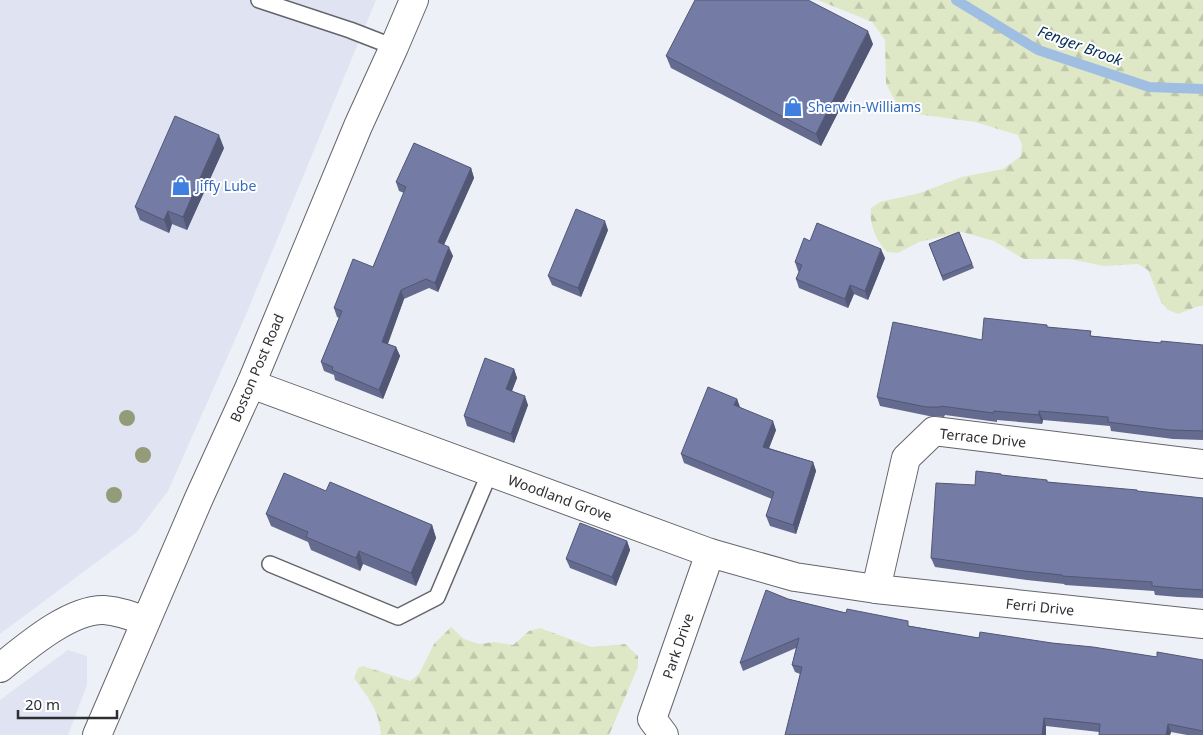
<svg xmlns="http://www.w3.org/2000/svg" width="1203" height="735" font-family="'Noto Sans',sans-serif">
  <style>
    .built { fill: #dfe3f2 }
    .forest { fill: url(#forest-firs) }
    .lines { fill: none; stroke-linecap: round; stroke-linejoin: round }
    .stream { stroke: #a0bde2; stroke-width: 10 }
    .service-casing { stroke: #63656b; stroke-width: 18 }
    .minor-casing { stroke: #63656b; stroke-width: 30 }
    .tertiary-casing { stroke: #63656b; stroke-width: 30 }
    .primary-casing { stroke: #63656b; stroke-width: 30 }
    .service { stroke: #fff; stroke-width: 15 }
    .minor { stroke: #fff; stroke-width: 28 }
    .tertiary { stroke: #fff; stroke-width: 28 }
    .primary { stroke: #fff; stroke-width: 28 }
    .tree { fill: #939b78 }
    .wall { fill: #646b8e }
    .shaded-wall { fill: #515774 }
    .building { fill: #747ca5; stroke: #515774 }
    .labels { text-anchor: middle; stroke-width: 4; stroke-linejoin: round; paint-order: stroke }
    .shop-label { font-size: 14px; fill: #366cbe; stroke: #fefefe; text-anchor: start }
    .street-label { font-size: 14px; fill: #2e2f32; stroke: #fefefe }
    .water-label { font-size: 15px; font-style: italic; fill: #022b58; stroke: #fefefe }
  </style>
  <defs>
    <pattern id="forest-firs" width="22" height="20" patternUnits="userSpaceOnUse" patternTransform="scale(1.25)"><rect width="22" height="20" fill="#dee8c7"/><path d="M5 1l3.5 6h-7zM16 11l3.5 6h-7z" fill="#bfc7ab"/></pattern>
  </defs>
  <rect width="100%" height="100%" fill="#eef0f8"/>
  <g class="built">
    <polygon points="0,0 376,0 245,317 168,491 137,532 0,634"/>
    <polygon points="68,650 87,656 87,685 68,735 0,735 0,700"/>
  </g>
  <g class="forest">
    <path d="M818,0h385v306h-4l-21,8 -10,-4 -7,-8 -13,-32 -10,-6 -34,2 -35,-7h-45l-30,-18 -32,-9 -43,10 -21,11 -11,-1c-11,-11 -18,-28 -16,-44l9,-6 40,-9 42,-16 41,-8 18,-13 1,-11 -4,-10 -43,-13 -58,-8 -20,-10 -11,-20 -1,-44 -13,-18z"/>
    <path d="M451,627l13,12 15,5 16,-2 18,3 16,-14 11,-3 51,19 34,-3 13,12v11l-29,68h-228c-2,-25 -13,-38 -27,-57l4,-10 5,-2 47,15 9,-7 15,-30z"/>
  </g>
  <g class="lines">
    <polyline class="stream" points="956,0 1038,50 1149,87 1203,89"/>
    <g class="service-casing">
      <g id="service">
        <polyline points="259,0 350,30 394,47"/>
        <polyline points="270,564 398,617 437,597 490,472"/>
      </g>
    </g>
    <g class="minor-casing">
      <g id="minor">
        <polyline points="251,384 710,553 795,577 876,589 1203,624"/>
        <polyline points="876,589 906,458 934,431 1203,464"/>
        <polyline points="664,735 652,719 710,553"/>
      </g>
    </g>
    <g class="tertiary-casing">
      <path id="tertiary" d="M0,668c26,-21 70,-59 104,-58 15,1 28,6 41,11"/>
    </g>
    <g class="primary-casing">
      <polyline id="primary" points="97,735 199,498 251,384 358,126 394,47 414,0"/>
    </g>
    <use href="#service" class="service"/>
    <use href="#minor" class="minor"/>
    <use href="#tertiary" class="tertiary"/>
    <use href="#primary" class="primary"/>
  </g>
  <g class="tree">
    <circle cx="127" cy="418" r="8"/>
    <circle cx="143" cy="455" r="8"/>
    <circle cx="114" cy="495" r="8"/>
  </g>
  <g class="wall">
    <polygon points="873,44 821,146 671,68 666,56"/>
    <polygon points="224,148 187,230 172,224 169,233 140,220 135,207"/>
    <polygon points="471,168 474,178 444,245 453,256 438,292 429,288 404,299 388,344 396,347 400,356 383,399 335,380 334,375 324,371 321,362 339,318 337,317 334,308 373,267 404,193 399,191 396,182"/>
    <polygon points="608,230 581,297 552,285 548,276"/>
    <polygon points="959,232 974,268 943,281 929,244"/>
    <polygon points="810,241 885,258 868,300 854,294 848,308 799,288 796,279 799,272 798,271 795,262"/>
    <polygon points="1048,327 1093,336 1161,343 1203,345 1203,440 1173,439 1111,431 1110,426 1043,420 1042,424 997,420 997,422 945,415 944,417 929,416 880,406 877,397 982,340"/>
    <polygon points="514,369 517,378 512,391 528,405 514,443 467,426 464,416"/>
    <polygon points="737,399 740,407 776,430 769,448 813,462 816,471 796,534 770,526 766,516 772,499 684,463 681,454"/>
    <polygon points="1002,475 1048,482 1203,498 1203,598 1178,597 1155,595 1154,591 1065,585 1064,584 1027,580 935,567 931,558 975,485"/>
    <polygon points="326,491 387,506 432,525 436,538 416,586 363,564 360,571 311,550 308,542 271,526 266,514"/>
    <polygon points="627,541 630,550 616,586 570,568 566,559"/>
    <polygon points="788,599 846,613 910,626 979,638 1052,643 1157,657 1203,660 1203,735 1187,735 1171,732 1170,735 1099,735 1099,732 1046,726 1046,735 785,735 800,674 795,672 792,665 796,648 743,671 740,663"/>
  </g>
  <g class="shaded-wall">
    <polygon points="868,31 873,44 821,146 816,134"/>
    <polygon points="219,135 224,148 187,230 183,217"/>
    <polygon points="471,168 474,178 441,251 438,242"/>
    <polygon points="168,211 172,224 169,233 164,220"/>
    <polygon points="605,221 608,230 581,297 578,288"/>
    <polygon points="449,247 453,256 438,292 435,283"/>
    <polygon points="881,249 885,258 868,300 865,291"/>
    <polygon points="850,285 854,294 848,308 845,299"/>
    <polygon points="401,290 404,299 385,351 382,342"/>
    <polygon points="396,347 400,356 383,399 379,390"/>
    <polygon points="514,369 517,378 509,398 506,389"/>
    <polygon points="525,396 528,405 514,443 511,434"/>
    <polygon points="737,399 740,408 734,405"/>
    <polygon points="1039,411 1043,420 1042,424 1039,415"/>
    <polygon points="773,421 776,430 766,456 763,447"/>
    <polygon points="813,462 816,471 796,534 793,525"/>
    <polygon points="432,525 436,538 416,586 411,573"/>
    <polygon points="627,541 630,550 616,586 612,577"/>
    <polygon points="359,551 363,564 360,571 356,558"/>
    <polygon points="1044,718 1046,726 1046,735 1042,735"/>
    <polygon points="1168,724 1171,732 1170,735 1166,735"/>
  </g>
  <g class="building">
    <polygon points="695,0 808,0 868,31 816,134 666,56"/>
    <polygon points="175,116 219,135 183,217 168,211 164,220 135,207"/>
    <polygon points="414,143 471,168 438,242 449,247 435,283 426,279 401,290 382,342 396,347 379,390 332,370 333,367 321,362 342,311 334,308 353,259 373,267 406,187 396,182"/>
    <polygon points="576,209 605,221 578,288 548,276"/>
    <polygon points="817,223 881,249 865,291 850,285 845,299 796,279 802,265 795,262 804,238 810,241"/>
    <polygon points="959,232 972,264 942,276 929,244"/>
    <polygon points="984,318 1047,325 1047,327 1091,331 1090,336 1161,343 1161,341 1203,345 1203,431 1170,430 1108,422 1108,417 1039,411 1039,415 994,411 993,413 941,406 941,407 926,407 877,397 893,322 982,340"/>
    <polygon points="485,358 514,369 506,389 525,396 511,434 464,416"/>
    <polygon points="708,387 737,399 734,405 773,421 763,447 813,462 793,525 766,516 774,492 681,454"/>
    <polygon points="976,471 1001,474 1001,475 1047,480 1047,482 1137,490 1137,491 1203,498 1203,590 1174,588 1152,586 1152,582 1062,576 1062,575 1024,571 931,558 936,483 975,485"/>
    <polygon points="284,473 326,491 330,482 432,525 411,573 359,551 356,558 306,537 308,532 266,514"/>
    <polygon points="580,523 627,541 612,577 566,559"/>
    <polygon points="766,590 788,599 846,613 847,609 908,621 908,626 979,638 980,632 1052,643 1093,647 1157,657 1157,652 1203,660 1203,731 1168,724 1166,735 1099,735 1100,724 1044,718 1042,735 785,735 802,667 792,665 799,638 740,663"/>
  </g>
  <defs>
    <g id="shop-bare" transform="scale(1.5)"><path d="M-5-2.5h2.3a2.7 3.5 0 0 1 5.4 0H5L5.5 6h-11ZM-1.5-2.5h3a1.5 2.3 0 0 0-3 0Z" fill="#3f7fe0" stroke="#fefefe" stroke-width="2.5" paint-order="stroke"/></g>
  </defs>
  <g fill-rule="evenodd">
    <use href="#shop-bare" x="793" y="107"/>
    <use href="#shop-bare" x="181" y="186"/>
  </g>
  <g class="labels">
    <g class="shop-label">
      <text x="808" y="112">Sherwin-Williams</text>
      <text x="196" y="191">Jiffy Lube</text>
    </g>
    <g class="street-label">
      <text transform="translate(257 368) rotate(-67)" y="5">Boston Post Road</text>
      <text transform="translate(983 438) rotate(6)" y="5">Terrace Drive</text>
      <text transform="translate(560 498) rotate(20)" y="5">Woodland Grove</text>
      <text transform="translate(1040 607) rotate(6)" y="5">Ferri Drive</text>
      <text transform="translate(678 646) rotate(-71)" y="5">Park Drive</text>
    </g>
    <g class="water-label">
      <text transform="translate(1080 46) rotate(20)" y="5">Fenger Brook</text>
    </g>
  </g>
  <path d="M18 710v8h99v-8" fill="none" stroke="#2e2f32" stroke-width="2.5"/>
  <text x="25" y="710" font-size="15" fill="#2e2f32" stroke="#fefefe" stroke-width="4" paint-order="stroke">20 m</text>
</svg>
